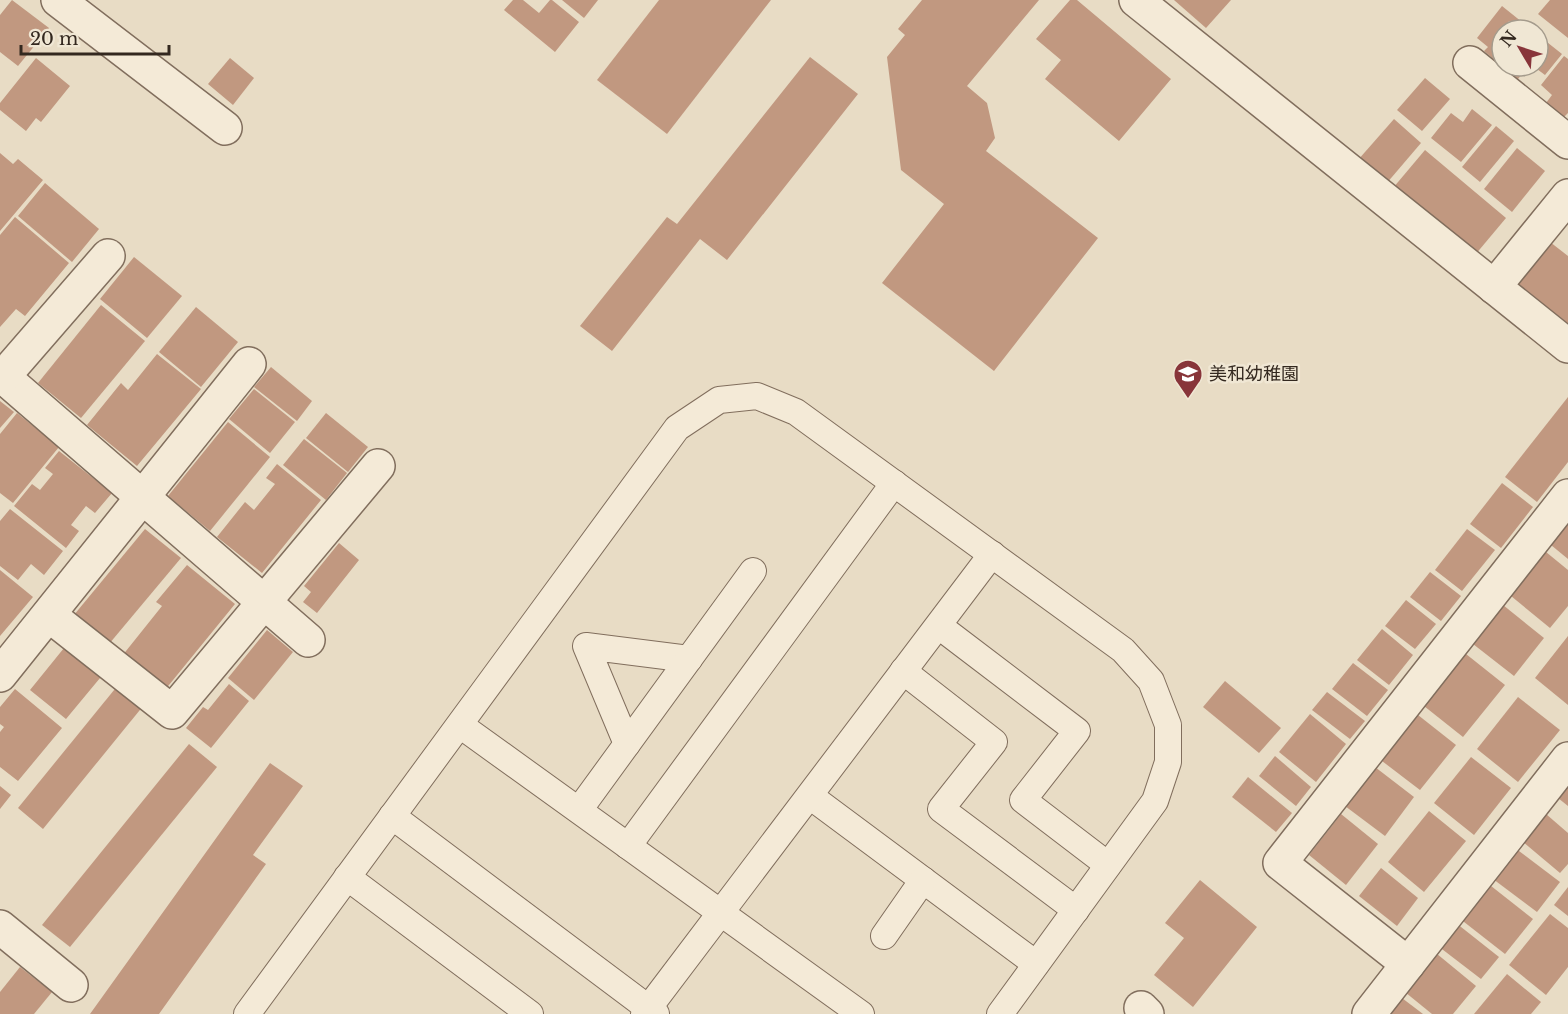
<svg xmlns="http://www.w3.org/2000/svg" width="1568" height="1014" font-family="'Libre Baskerville','Noto Sans JP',serif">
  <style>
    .building { fill: #c19880 }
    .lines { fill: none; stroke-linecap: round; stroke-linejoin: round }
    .service-casing { stroke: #816e5d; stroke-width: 28 }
    .minor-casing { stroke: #816e5d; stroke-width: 36 }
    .service { stroke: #f4ead7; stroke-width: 26 }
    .minor { stroke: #f4ead7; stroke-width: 33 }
    .labels { text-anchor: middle; stroke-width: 5; stroke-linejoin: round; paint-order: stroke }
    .poi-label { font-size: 18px; fill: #33281f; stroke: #f0e7d4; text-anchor: start }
  </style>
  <rect width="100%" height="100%" fill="#e8dcc5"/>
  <g class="building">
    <polygon points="12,0 49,28 18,66 0,52 0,15"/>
    <polygon points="513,0 523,0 539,13 550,0 552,0 579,22 555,52 504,10"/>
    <polygon points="562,0 598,0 584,18"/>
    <polygon points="659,0 771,0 667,134 597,80"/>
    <polygon points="922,0 1039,0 967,86 987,103 995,138 986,151 1098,238 994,371 882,283 944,204 901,170 887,57 905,35 898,29"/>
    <polygon points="1070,0 1077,0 1171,79 1119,141 1045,79 1061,60 1036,39"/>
    <polygon points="1174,0 1231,0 1206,28"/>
    <polygon points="1550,0 1568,0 1568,38 1538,14"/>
    <polygon points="1502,6 1532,30 1502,30 1502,66 1484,51 1488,47 1477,38"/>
    <polygon points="1538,35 1562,54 1545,75 1533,66 1538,66"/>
    <polygon points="1564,56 1568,59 1568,113 1564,117 1546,103 1552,95 1541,85"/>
    <polygon points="810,57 858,94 727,260 700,239 612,351 580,326 667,217 677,224"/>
    <polygon points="36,58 70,86 41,122 36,118 26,131 0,110 0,103"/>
    <polygon points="230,58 254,78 233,105 208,84"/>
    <polygon points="1505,66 1529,66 1518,79 1503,67"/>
    <polygon points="1425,78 1450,99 1422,131 1397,110"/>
    <polygon points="1472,109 1492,125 1461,162 1431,138 1451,113 1463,122"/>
    <polygon points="1394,119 1421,143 1386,184 1358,160"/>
    <polygon points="1496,126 1514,141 1480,182 1462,167"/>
    <polygon points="1517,148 1545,171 1512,212 1484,189"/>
    <polygon points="1425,150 1506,218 1475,255 1393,188"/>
    <polygon points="0,153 13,164 18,159 43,180 0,231"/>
    <polygon points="45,183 99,229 72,262 18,216"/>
    <polygon points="15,217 69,263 25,316 16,309 0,327 0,235"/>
    <polygon points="1550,242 1568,256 1568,334 1513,289"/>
    <polygon points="134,257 182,296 147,338 100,299"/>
    <polygon points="101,305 145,341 81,418 38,383"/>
    <polygon points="196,307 238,342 201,387 159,352"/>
    <polygon points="157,354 201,389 137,466 87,425 121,383 128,390"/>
    <polygon points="271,367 312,401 297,421 254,387"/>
    <polygon points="254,389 295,422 270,453 229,419"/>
    <polygon points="1568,397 1568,462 1537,502 1505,477"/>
    <polygon points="0,401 14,412 0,428"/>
    <polygon points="17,413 59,447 13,503 0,493 0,434"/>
    <polygon points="326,413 368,447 348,472 306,438"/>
    <polygon points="228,422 270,457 210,531 168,496"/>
    <polygon points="304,439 347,473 326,500 283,465"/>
    <polygon points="59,451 112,493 95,513 86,506 71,525 79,531 66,548 14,506 32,484 40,490 53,474 45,468"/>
    <polygon points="277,464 321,500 262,573 217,537 245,502 254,510 275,484 266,478"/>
    <polygon points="1502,483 1533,507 1501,548 1470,524"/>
    <polygon points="10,509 63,551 44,575 31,564 18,580 0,566 0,521"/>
    <polygon points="1568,522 1568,559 1551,545"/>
    <polygon points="145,529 181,558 104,650 69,621"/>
    <polygon points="1467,529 1495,550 1462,591 1435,570"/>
    <polygon points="339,543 359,560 317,613 303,602 311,592 304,586"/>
    <polygon points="1546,552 1568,570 1568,606 1550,628 1511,596"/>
    <polygon points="187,565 235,604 160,696 118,661 162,606 156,602"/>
    <polygon points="0,570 33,597 0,636"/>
    <polygon points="1430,572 1461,596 1441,621 1410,597"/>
    <polygon points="1406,600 1436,624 1415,649 1385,626"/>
    <polygon points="1503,605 1544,638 1514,676 1473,644"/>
    <polygon points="1382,629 1413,655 1389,685 1357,660"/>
    <polygon points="267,630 293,652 254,700 228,678"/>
    <polygon points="1568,636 1568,705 1535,678"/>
    <polygon points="64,648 85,665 90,659 105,672 66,719 30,690"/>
    <polygon points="1466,654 1505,685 1463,737 1424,706"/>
    <polygon points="1353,663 1388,690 1367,716 1332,689"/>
    <polygon points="123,679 148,700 43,829 18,808"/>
    <polygon points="1225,681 1281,728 1259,753 1203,707"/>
    <polygon points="229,684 249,701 211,748 186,728 203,707 208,710"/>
    <polygon points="15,689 62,728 18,781 0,767 0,732 4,727 0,724 0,707"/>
    <polygon points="1327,692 1365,721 1350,739 1312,710"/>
    <polygon points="1518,697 1560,730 1518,782 1477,749"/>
    <polygon points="1310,714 1346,744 1316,782 1279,752"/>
    <polygon points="1418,715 1456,745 1420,790 1382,761"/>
    <polygon points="189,744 217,767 70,947 42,925"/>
    <polygon points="1275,756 1311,787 1296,806 1259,776"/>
    <polygon points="1471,757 1511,788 1474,835 1434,803"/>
    <polygon points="270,763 303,786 253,855 266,864 159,1014 90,1014"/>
    <polygon points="1375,767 1414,797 1385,836 1345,806"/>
    <polygon points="1568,775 1568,806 1553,794"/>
    <polygon points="1248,777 1292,813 1276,832 1232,797"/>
    <polygon points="0,786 11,795 0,809"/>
    <polygon points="1429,811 1466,841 1424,892 1388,862"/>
    <polygon points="1341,814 1378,844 1346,885 1309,855"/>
    <polygon points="1546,814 1568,833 1568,864 1560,873 1523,842"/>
    <polygon points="1515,848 1560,882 1537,912 1493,879"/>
    <polygon points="1381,868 1418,898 1397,926 1359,896"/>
    <polygon points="1200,880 1257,927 1193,1007 1154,975 1184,938 1165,923"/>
    <polygon points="1486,882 1533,919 1505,954 1459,918"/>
    <polygon points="1568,887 1568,916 1554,905"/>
    <polygon points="1550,914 1568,928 1568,967 1546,995 1509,965"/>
    <polygon points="1456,923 1499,957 1481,979 1438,946"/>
    <polygon points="1431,949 1476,986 1453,1014 1432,1014 1400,988"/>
    <polygon points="20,967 52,992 34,1014 0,1014 0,992"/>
    <polygon points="1507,974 1541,1002 1531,1014 1474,1014"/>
    <polygon points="1398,995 1423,1014 1383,1014"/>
  </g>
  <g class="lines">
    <g class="service-casing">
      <g id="service">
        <polyline points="939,626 1077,731 1023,800 1108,865"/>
        <polyline points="903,671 994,742 941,809 1076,910"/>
        <polyline points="460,725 861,1014"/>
        <polyline points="627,744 586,646 689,659"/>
        <polyline points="810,796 1036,964"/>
        <polyline points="579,810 753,571"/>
        <polyline points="392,816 656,1014"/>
        <polyline points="628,846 894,483"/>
        <polyline points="347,877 530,1014"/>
        <polyline points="884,936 923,880"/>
        <polyline points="247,1014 677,428 719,400 757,396 796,412 1123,650 1151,681 1168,725 1168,762 1155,801 1000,1014"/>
        <polyline points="644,1014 992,554"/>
      </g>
    </g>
    <g class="minor-casing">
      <g id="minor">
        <polyline points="58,0 225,128"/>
        <polyline points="1136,0 1568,346"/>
        <polyline points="1470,63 1568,142"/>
        <polyline points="1494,287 1568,196"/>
        <polyline points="0,374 308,640"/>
        <polyline points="3,377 108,256"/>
        <polyline points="49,615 172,712 378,466"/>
        <polyline points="0,675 249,364"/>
        <polyline points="0,927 71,985"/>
        <polyline points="1408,964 1280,863 1568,496"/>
        <polyline points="1141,1008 1147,1014"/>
        <polyline points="1369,1014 1568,759"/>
      </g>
    </g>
    <use href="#service" class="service"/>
    <use href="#minor" class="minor"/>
  </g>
  <defs>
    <g id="school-pin" transform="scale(1.5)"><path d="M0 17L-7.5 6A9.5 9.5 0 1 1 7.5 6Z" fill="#88353a" stroke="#f0e7d4"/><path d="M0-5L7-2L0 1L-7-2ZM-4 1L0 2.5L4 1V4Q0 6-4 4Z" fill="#fff"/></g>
  </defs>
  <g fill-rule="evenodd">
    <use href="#school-pin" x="1188" y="374"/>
  </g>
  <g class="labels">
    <g class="poi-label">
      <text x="1209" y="380">美和幼稚園</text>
    </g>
  </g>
  <g transform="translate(1520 48) rotate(309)"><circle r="28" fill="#f0e7d4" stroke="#a49b8c" stroke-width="1.5"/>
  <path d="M0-4.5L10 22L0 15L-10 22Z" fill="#88353a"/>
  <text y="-9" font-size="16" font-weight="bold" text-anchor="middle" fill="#33281f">N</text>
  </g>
  <path d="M21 45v9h148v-9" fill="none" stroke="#33281f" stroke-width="3"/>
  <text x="30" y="45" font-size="18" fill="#33281f" stroke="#f0e7d4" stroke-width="4.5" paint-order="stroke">20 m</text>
</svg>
